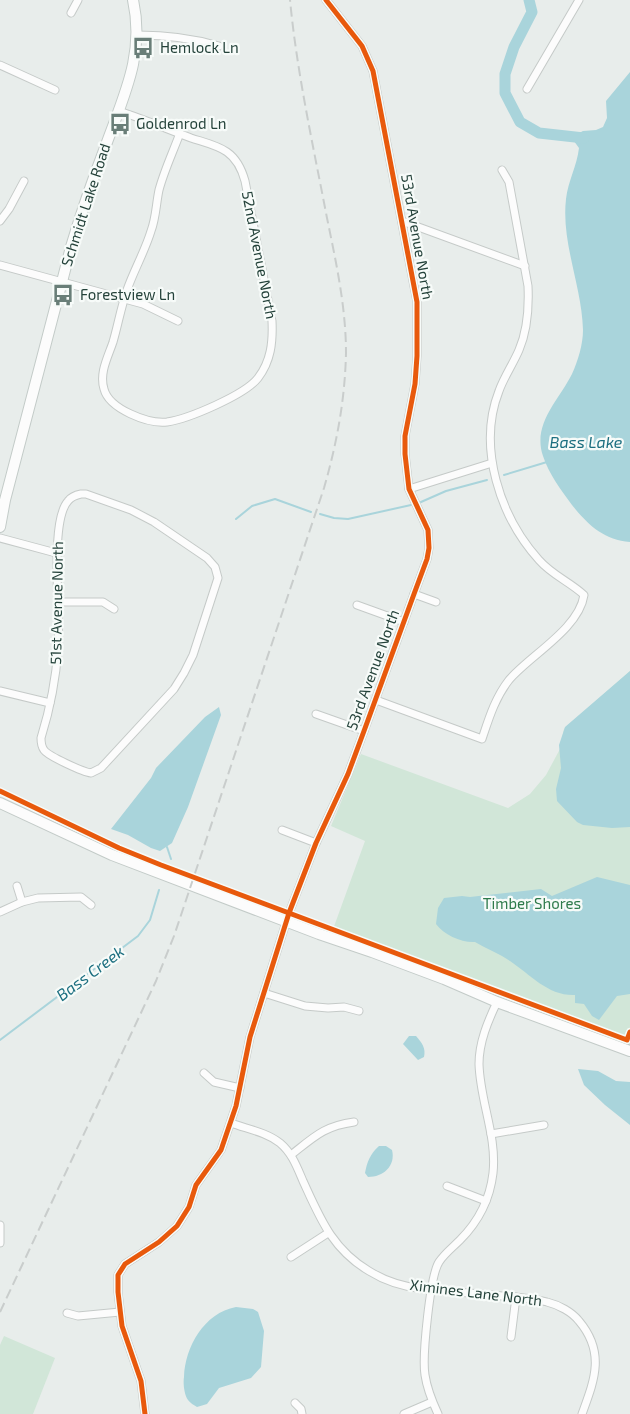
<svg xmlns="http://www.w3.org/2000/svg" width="630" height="1414" font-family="'Exo 2',sans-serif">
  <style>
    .green { fill: #d1e6d8 }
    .water { fill: #a9d4db }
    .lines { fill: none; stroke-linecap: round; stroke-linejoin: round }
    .stream { stroke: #a9d4db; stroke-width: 2 }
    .river { stroke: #a9d4db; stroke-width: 11 }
    .street-casing { stroke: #c5cac8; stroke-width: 9 }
    .secondary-casing { stroke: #c3cbc8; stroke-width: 12 }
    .street { stroke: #fcfcfc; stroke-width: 7 }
    .secondary { stroke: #fcfcfc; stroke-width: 10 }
    .rail { stroke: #c9cdcc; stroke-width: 2; stroke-dasharray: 10 5; stroke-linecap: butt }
    .cycleway-casing { stroke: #f7fbf9; stroke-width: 8 }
    .cycleway { stroke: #e8590c; stroke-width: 5 }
    .labels { text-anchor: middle; stroke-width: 4.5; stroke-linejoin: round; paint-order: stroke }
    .poi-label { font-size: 15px; fill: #24423a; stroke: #f7fbf9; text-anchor: start }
    .street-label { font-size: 15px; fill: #24423a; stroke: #f7fbf9 }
    .park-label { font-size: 15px; fill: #2d7a4b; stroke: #f7fbf9 }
    .water-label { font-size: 16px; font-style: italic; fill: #1c6f80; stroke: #f7fbf9 }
  </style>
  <rect width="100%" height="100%" fill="#e8edeb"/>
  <g class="green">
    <polygon points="630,671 630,1045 332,932 365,841 331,826 361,754 508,808 530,794 546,775 560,749 564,729"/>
    <polygon points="4,1336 55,1358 33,1414 0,1414 0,1345"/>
  </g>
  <g class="water">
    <path d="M630,72v470c-26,-2 -42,-17 -58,-37 -11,-15 -23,-31 -29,-49 -11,-32 16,-56 29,-82 6,-13 11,-30 11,-44 -1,-44 -22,-87 -17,-131 2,-18 11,-33 13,-51l-8,-11 12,-6 13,-1 7,-3 4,-9 -1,-17z"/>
    <polygon points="630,671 630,827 612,828 583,825 577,822 557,801 556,789 561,768 559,745 565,727"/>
    <polygon points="219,707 221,715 188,807 172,843 160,851 151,848 128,835 111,829 151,778 156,768 205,717"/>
    <path d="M597,877l33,8v109l-13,2 -18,24 -7,-4 -8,-12 -9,-1v-8c-27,1 -44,-20 -65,-34 -10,-7 -23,-12 -35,-19 -13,1 -31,-7 -39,-18l2,-16 6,-10 18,-2 8,1 71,-8 11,7z"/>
    <path d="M409,1036h7c6,7 10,12 8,21l-6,3 -15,-16z"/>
    <polygon points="578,1069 598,1071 616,1081 630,1082 630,1125 605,1105 584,1085"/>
    <path d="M379,1146h7l6,4c4,16 -9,27 -24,27l-3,-4c2,-11 5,-19 14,-27z"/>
    <path d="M236,1307l17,2 5,3 6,19 -3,36 -10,11 -32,10 -12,16 -10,3c-3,-2 -7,-4 -9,-7 -4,-6 -5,-17 -4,-23 1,-30 20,-64 52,-70z"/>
  </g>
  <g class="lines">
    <g class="stream">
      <polyline points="504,475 547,462"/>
      <polyline points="421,502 446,491 487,480"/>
      <polyline points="320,514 334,518 348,519 411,505"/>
      <polyline points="236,519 252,506 275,499 311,512"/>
      <polyline points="167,847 171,859"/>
      <polyline points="0,1040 138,936 150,920 159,890"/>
    </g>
    <polyline class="river" points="529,0 532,12 514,47 505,74 505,93 520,122 539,133 584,138"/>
    <g class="street-casing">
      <g id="street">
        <polyline points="71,13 78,0"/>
        <path d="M138,35c28,0 54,3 81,11"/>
        <polyline points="0,65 55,90"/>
        <polyline points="527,89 579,0"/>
        <path d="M119,111c24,8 48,18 72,27 12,4 26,7 36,14 10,7 15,18 18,29l27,140c1,21 -1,40 -14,57 -13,17 -70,41 -91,44 -19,2 -58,-13 -63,-33 -5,-16 4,-32 9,-47 5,-17 8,-35 14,-52 7,-20 18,-39 24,-59 5,-13 5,-27 8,-41 5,-19 14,-38 21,-57"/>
        <polyline points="0,221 9,209 24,181"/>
        <polyline points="402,221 525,266"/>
        <polyline points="0,265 143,304 178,321"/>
        <polyline points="409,489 492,463"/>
        <path d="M81,494h5l45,16 23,12 53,36 8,9 3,11 -25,77 -9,18 -10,16 -73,79 -10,5c-8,-1 -43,-17 -47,-23 -3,-4 -3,-8 -3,-12 9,-29 15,-59 17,-90 3,-31 -9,-126 10,-147 3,-4 8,-6 13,-7z"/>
        <polyline points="0,538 56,553"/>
        <polyline points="414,594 436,602"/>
        <polyline points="59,602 103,602 114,609"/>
        <polyline points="357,605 404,622"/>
        <polyline points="0,691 50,703"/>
        <path d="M376,700l106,39c7,-21 13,-41 27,-59 20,-24 70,-51 75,-85 -14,-13 -32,-20 -45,-35 -39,-43 -62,-113 -40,-169 5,-14 14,-27 20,-41 9,-21 10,-42 9,-64l-19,-104 -7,-12"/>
        <polyline points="316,714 364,731"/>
        <polyline points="282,830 316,843"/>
        <polyline points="17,886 22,902"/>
        <polyline points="0,912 22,902 38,898 81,897 91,905"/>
        <polyline points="264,993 305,1006 328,1008 344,1007 359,1011"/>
        <polyline points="204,1073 214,1082 240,1088"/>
        <path d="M231,1123c16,6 35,9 49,20 12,10 17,24 23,38 17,37 29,68 66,90 16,10 36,16 54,18 26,3 53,4 79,7 15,1 31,2 45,6 12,3 25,10 32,19 27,32 15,60 3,93"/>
        <polyline points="491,1134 544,1125"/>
        <path d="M291,1155c23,-18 33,-29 63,-33"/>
        <polyline points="447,1186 486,1201"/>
        <polyline points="0,1225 0,1243"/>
        <polyline points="291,1257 328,1233"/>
        <polyline points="67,1313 78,1316 120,1312"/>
        <polyline points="511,1337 516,1297"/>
        <polyline points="295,1403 301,1409 302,1414"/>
        <polyline points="145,1414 141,1381 122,1326 118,1292 118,1275 125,1264 159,1242 177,1226 189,1207 196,1185 221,1150 236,1106 250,1037 289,913 316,843 348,774 364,731 414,594 427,559 429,548 428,530 409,489 405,454 405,436 415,384 417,356 417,302 373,71 362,46 326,0"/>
        <polyline points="404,1414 432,1402"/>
        <path d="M438,1414c-6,-13 -11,-25 -13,-39 -3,-18 5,-99 14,-113 5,-8 14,-15 21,-22 18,-18 30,-41 33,-67 4,-37 -13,-72 -14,-109 0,-22 9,-43 18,-62"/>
      </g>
    </g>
    <g class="secondary-casing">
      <g id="secondary">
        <path d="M0,527l5,-27 66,-253c10,-34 22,-68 35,-102 18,-50 39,-91 27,-145"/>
        <polyline points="0,803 112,855 319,934 372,952 444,979 497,1002 630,1051"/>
      </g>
    </g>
    <use href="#street" class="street"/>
    <use href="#secondary" class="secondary"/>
    <path class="rail" d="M0,1312l156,-331 18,-45 150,-448c13,-45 21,-89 22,-135 0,-46 -10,-91 -19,-135 -14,-73 -30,-145 -37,-218"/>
    <g class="cycleway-casing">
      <g id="cycleway">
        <polyline points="0,791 119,848 161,865 627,1040 630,1032"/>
        <polyline points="145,1414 141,1381 122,1326 118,1292 118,1275 125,1264 159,1242 177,1226 189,1207 196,1185 221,1150 236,1106 250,1037 289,913 316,843 348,774 364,731 414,594 427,559 429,548 428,530 409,489 405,454 405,436 415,384 417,356 417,302 373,71 362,46 326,0"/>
      </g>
    </g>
    <use href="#cycleway" class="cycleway"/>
  </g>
  <defs>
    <g id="bus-bare" transform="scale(1.725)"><path d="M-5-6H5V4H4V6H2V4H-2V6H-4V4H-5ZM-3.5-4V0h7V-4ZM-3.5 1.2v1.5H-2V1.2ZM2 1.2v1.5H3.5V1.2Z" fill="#697e78" stroke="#f7fbf9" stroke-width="2.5" paint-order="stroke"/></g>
  </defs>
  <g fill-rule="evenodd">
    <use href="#bus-bare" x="143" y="48"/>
    <use href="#bus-bare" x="120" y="124"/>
    <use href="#bus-bare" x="63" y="295"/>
  </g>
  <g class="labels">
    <g class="poi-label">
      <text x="160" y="53">Hemlock Ln</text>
      <text x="136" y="129">Goldenrod Ln</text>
      <text x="80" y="300">Forestview Ln</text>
    </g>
    <g class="street-label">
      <text transform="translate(86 205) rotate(-72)" y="5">Schmidt Lake Road</text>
      <text transform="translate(417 237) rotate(80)" y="5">53rd Avenue North</text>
      <text transform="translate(259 255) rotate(79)" y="5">52nd Avenue North</text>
      <text transform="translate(57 603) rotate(-89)" y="5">51st Avenue North</text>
      <text transform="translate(373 670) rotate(-70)" y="5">53rd Avenue North</text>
      <text transform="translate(476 1293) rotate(7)" y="5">Ximines Lane North</text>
    </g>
    <g class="park-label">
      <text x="532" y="909">Timber Shores</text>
    </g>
    <g class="water-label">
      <text x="586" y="448">Bass Lake</text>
      <text transform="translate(90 973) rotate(-37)" y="6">Bass Creek</text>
    </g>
  </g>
</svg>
